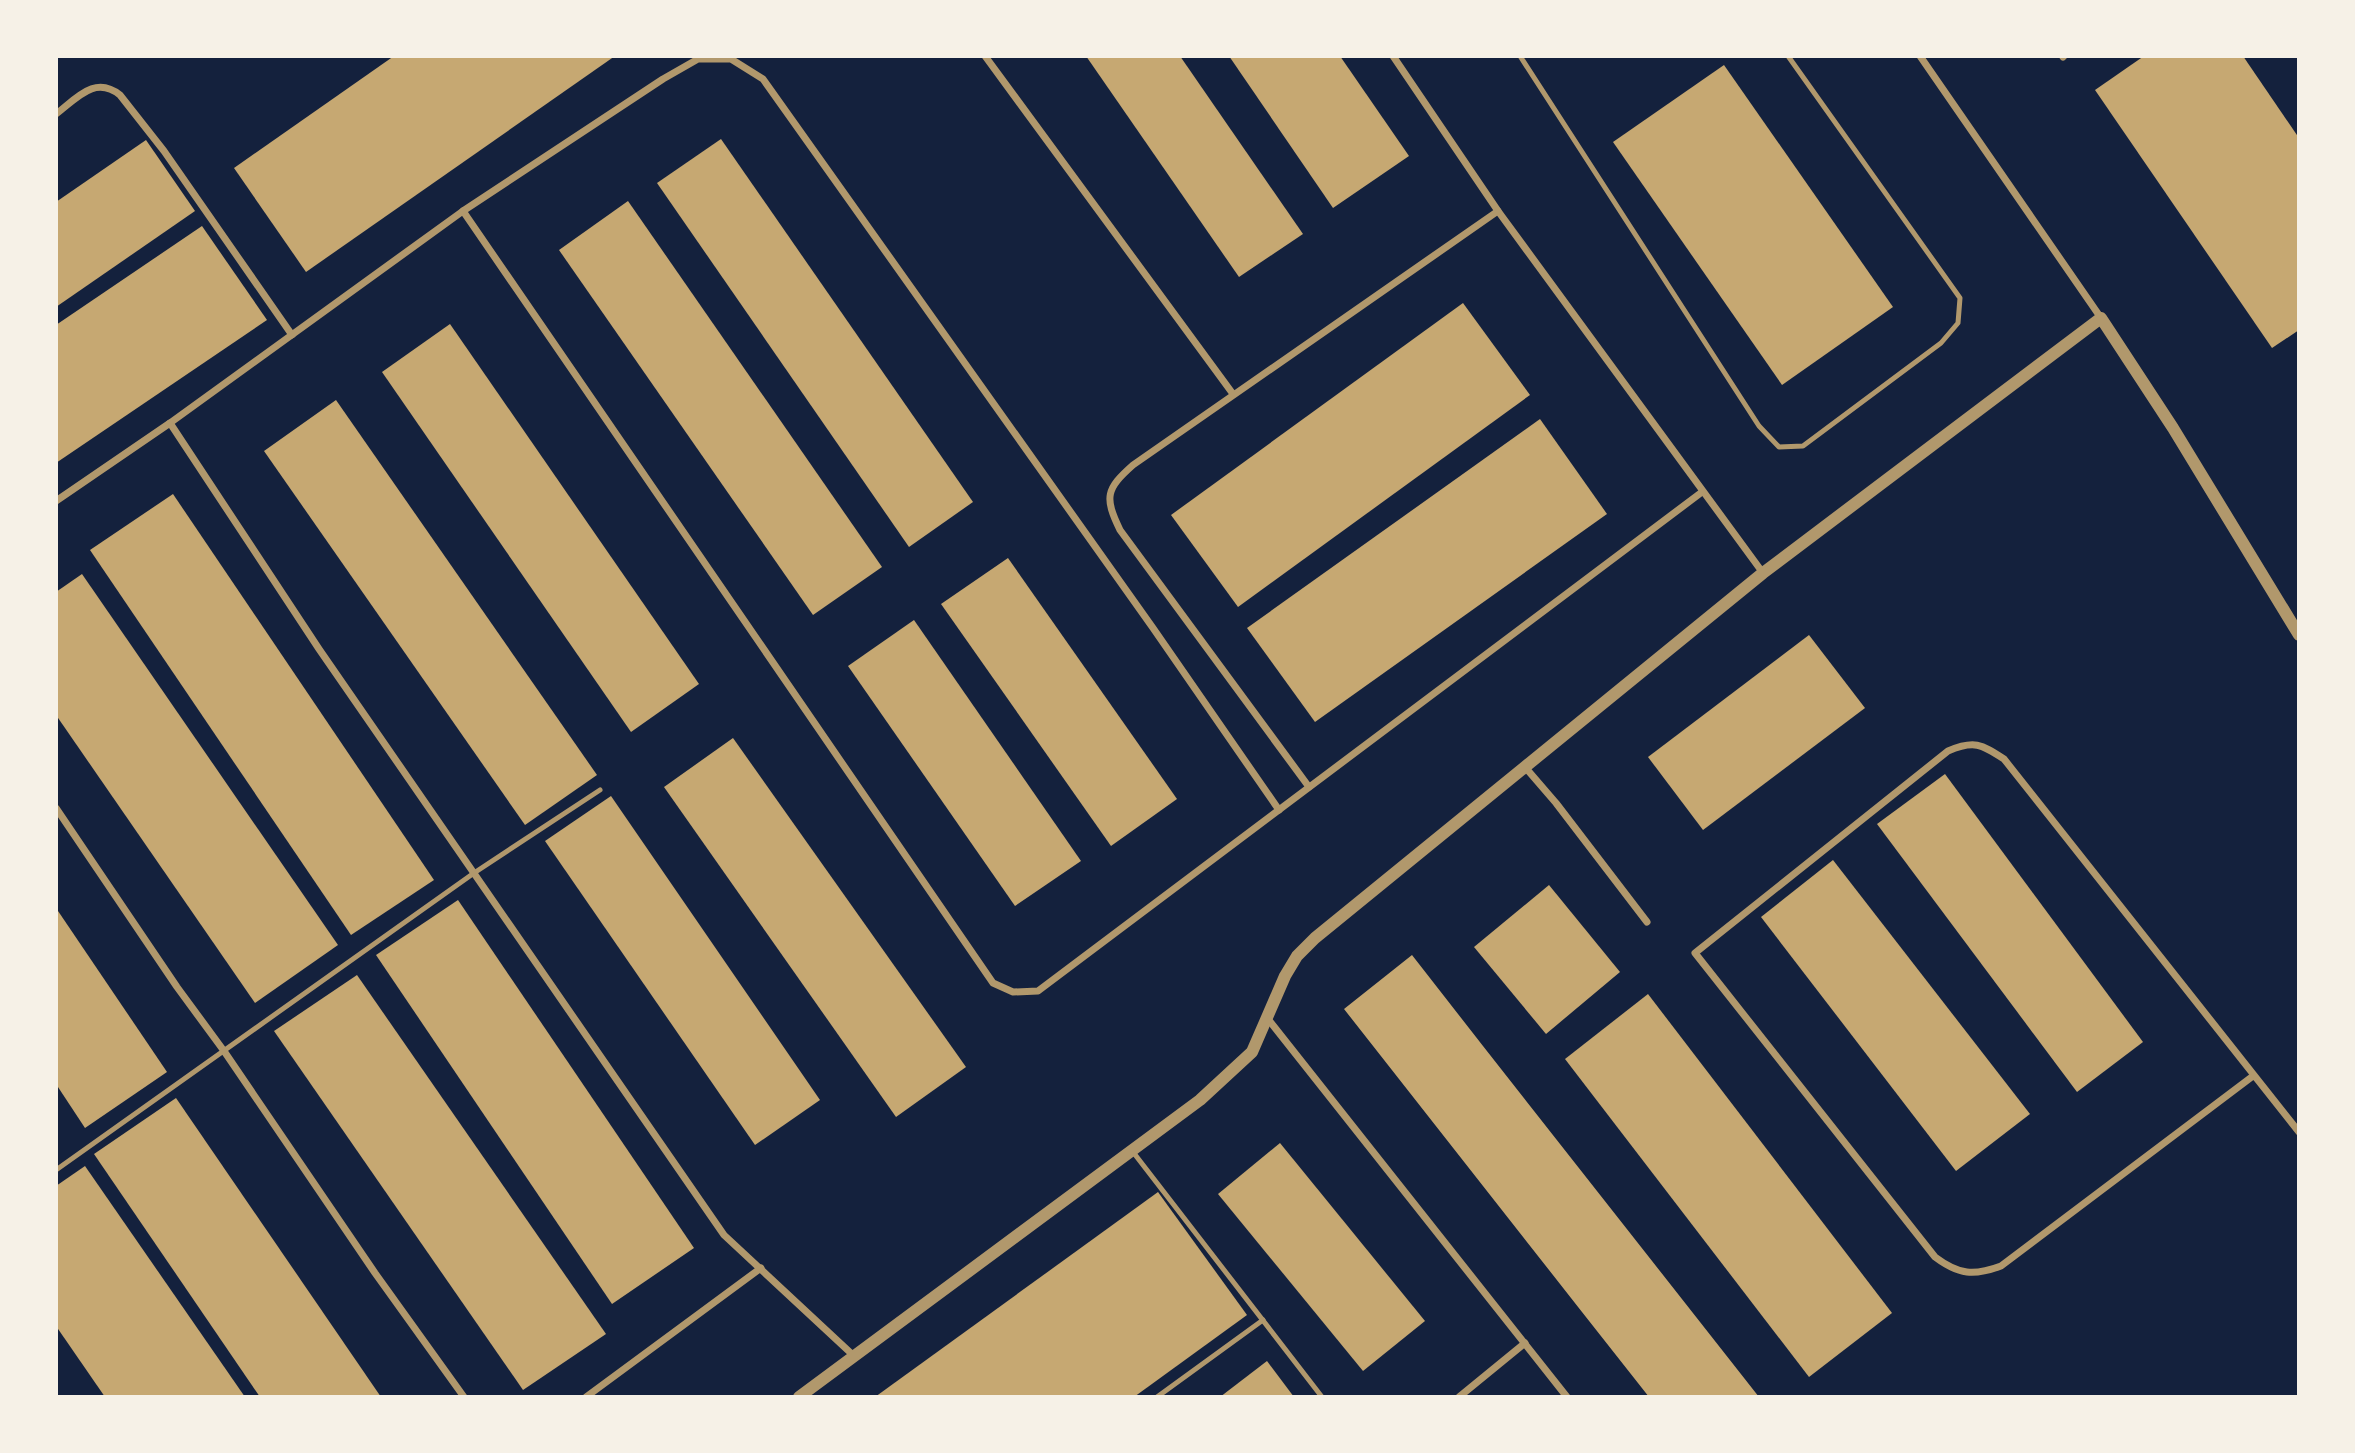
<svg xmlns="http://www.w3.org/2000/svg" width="2355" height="1453" font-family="Barlow,sans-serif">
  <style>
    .building { fill: #c6a872 }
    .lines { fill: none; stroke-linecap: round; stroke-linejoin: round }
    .service { stroke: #b1986c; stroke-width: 5 }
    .minor { stroke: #b1986c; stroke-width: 7 }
    .tertiary { stroke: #b1986c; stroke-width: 12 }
  </style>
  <rect width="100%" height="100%" fill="#14213d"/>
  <g class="building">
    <polygon points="394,56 615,56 306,272 234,168"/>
    <polygon points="1086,56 1180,56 1303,234 1239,277"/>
    <polygon points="1229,56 1340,56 1409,156 1333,208"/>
    <polygon points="2144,56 2243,56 2299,138 2299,330 2272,348 2095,90"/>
    <polygon points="1724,65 1893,307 1782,385 1613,142"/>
    <polygon points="721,139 973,502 909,547 657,183"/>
    <polygon points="146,140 195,211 56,307 56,202"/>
    <polygon points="628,201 882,567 813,615 559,250"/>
    <polygon points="202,226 267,320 56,463 56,325"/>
    <polygon points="1463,303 1530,395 1238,607 1171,515"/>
    <polygon points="450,324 699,684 631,732 382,372"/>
    <polygon points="336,400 597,775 525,825 264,451"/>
    <polygon points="1540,419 1607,514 1315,722 1247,628"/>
    <polygon points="173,494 434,880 351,935 90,550"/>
    <polygon points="1008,558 1177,799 1111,846 941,604"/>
    <polygon points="82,574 338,945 255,1003 56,715 56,592"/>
    <polygon points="914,620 1081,861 1015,906 848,666"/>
    <polygon points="1809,635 1865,708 1703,830 1648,757"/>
    <polygon points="733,738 966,1067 896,1117 664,787"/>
    <polygon points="1945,774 2143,1042 2077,1092 1877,824"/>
    <polygon points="611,796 820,1100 755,1145 545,841"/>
    <polygon points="1833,860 2030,1114 1956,1171 1761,917"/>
    <polygon points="1549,885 1620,972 1546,1034 1474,947"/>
    <polygon points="458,900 694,1248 612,1304 376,955"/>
    <polygon points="56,908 167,1072 85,1128 56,1084"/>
    <polygon points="1412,955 1483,1046 1759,1397 1649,1397 1582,1312 1344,1009"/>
    <polygon points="357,975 606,1334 523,1390 274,1031"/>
    <polygon points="1648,994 1892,1313 1809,1377 1565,1059"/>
    <polygon points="176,1098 381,1397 260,1397 94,1154"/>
    <polygon points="1280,1143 1425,1321 1363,1371 1218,1194"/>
    <polygon points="85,1166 245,1397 105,1397 56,1326 56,1186"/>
    <polygon points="1158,1192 1247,1315 1134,1397 875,1397"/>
    <polygon points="1267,1361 1294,1397 1220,1397"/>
  </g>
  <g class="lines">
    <g class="service">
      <polyline points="1520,56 1759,426 1779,447 1803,446 1941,343 1958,323 1960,298 1788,56"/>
      <polyline points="1133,1152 1322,1397"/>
      <polyline points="56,1170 474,873 600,790"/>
      <polyline points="1157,1397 1263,1320"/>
    </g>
    <g class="minor">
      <polyline points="985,56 1233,394"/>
      <polyline points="1393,56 1498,211 1763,573"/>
      <polyline points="1920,56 2101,318"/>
      <polyline points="2063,57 2064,56"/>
      <path d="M56,114c21,-16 39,-39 64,-19l44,56 128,184"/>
      <polyline points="463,211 993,983 1013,992 1038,991 1702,492"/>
      <polyline points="170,423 319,649 724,1235 854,1356"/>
      <polyline points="56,501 170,423 463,211 663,79 698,59 731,59 763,79 1153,628 1279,810"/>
      <polyline points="1525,767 1556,803 1647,922"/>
      <path d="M1309,787l-189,-257c-16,-33 -14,-41 13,-65l365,-254"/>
      <polyline points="56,808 177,987 224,1051 375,1273 464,1397"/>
      <polyline points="1268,1019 1567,1397"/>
      <path d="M2253,1076l-252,190c-27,10 -42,9 -66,-9l-240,-304 253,-202c26,-11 33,-7 56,8l295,373"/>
      <polyline points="586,1397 761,1268"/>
      <polyline points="1459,1397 1525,1343"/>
    </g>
    <polyline class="tertiary" points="799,1397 1200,1100 1252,1052 1285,976 1297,956 1315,938 1763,573 2101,318 2173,428 2299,635"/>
  </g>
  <rect width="2355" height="1453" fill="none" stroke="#f6f1e7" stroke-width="116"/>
</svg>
